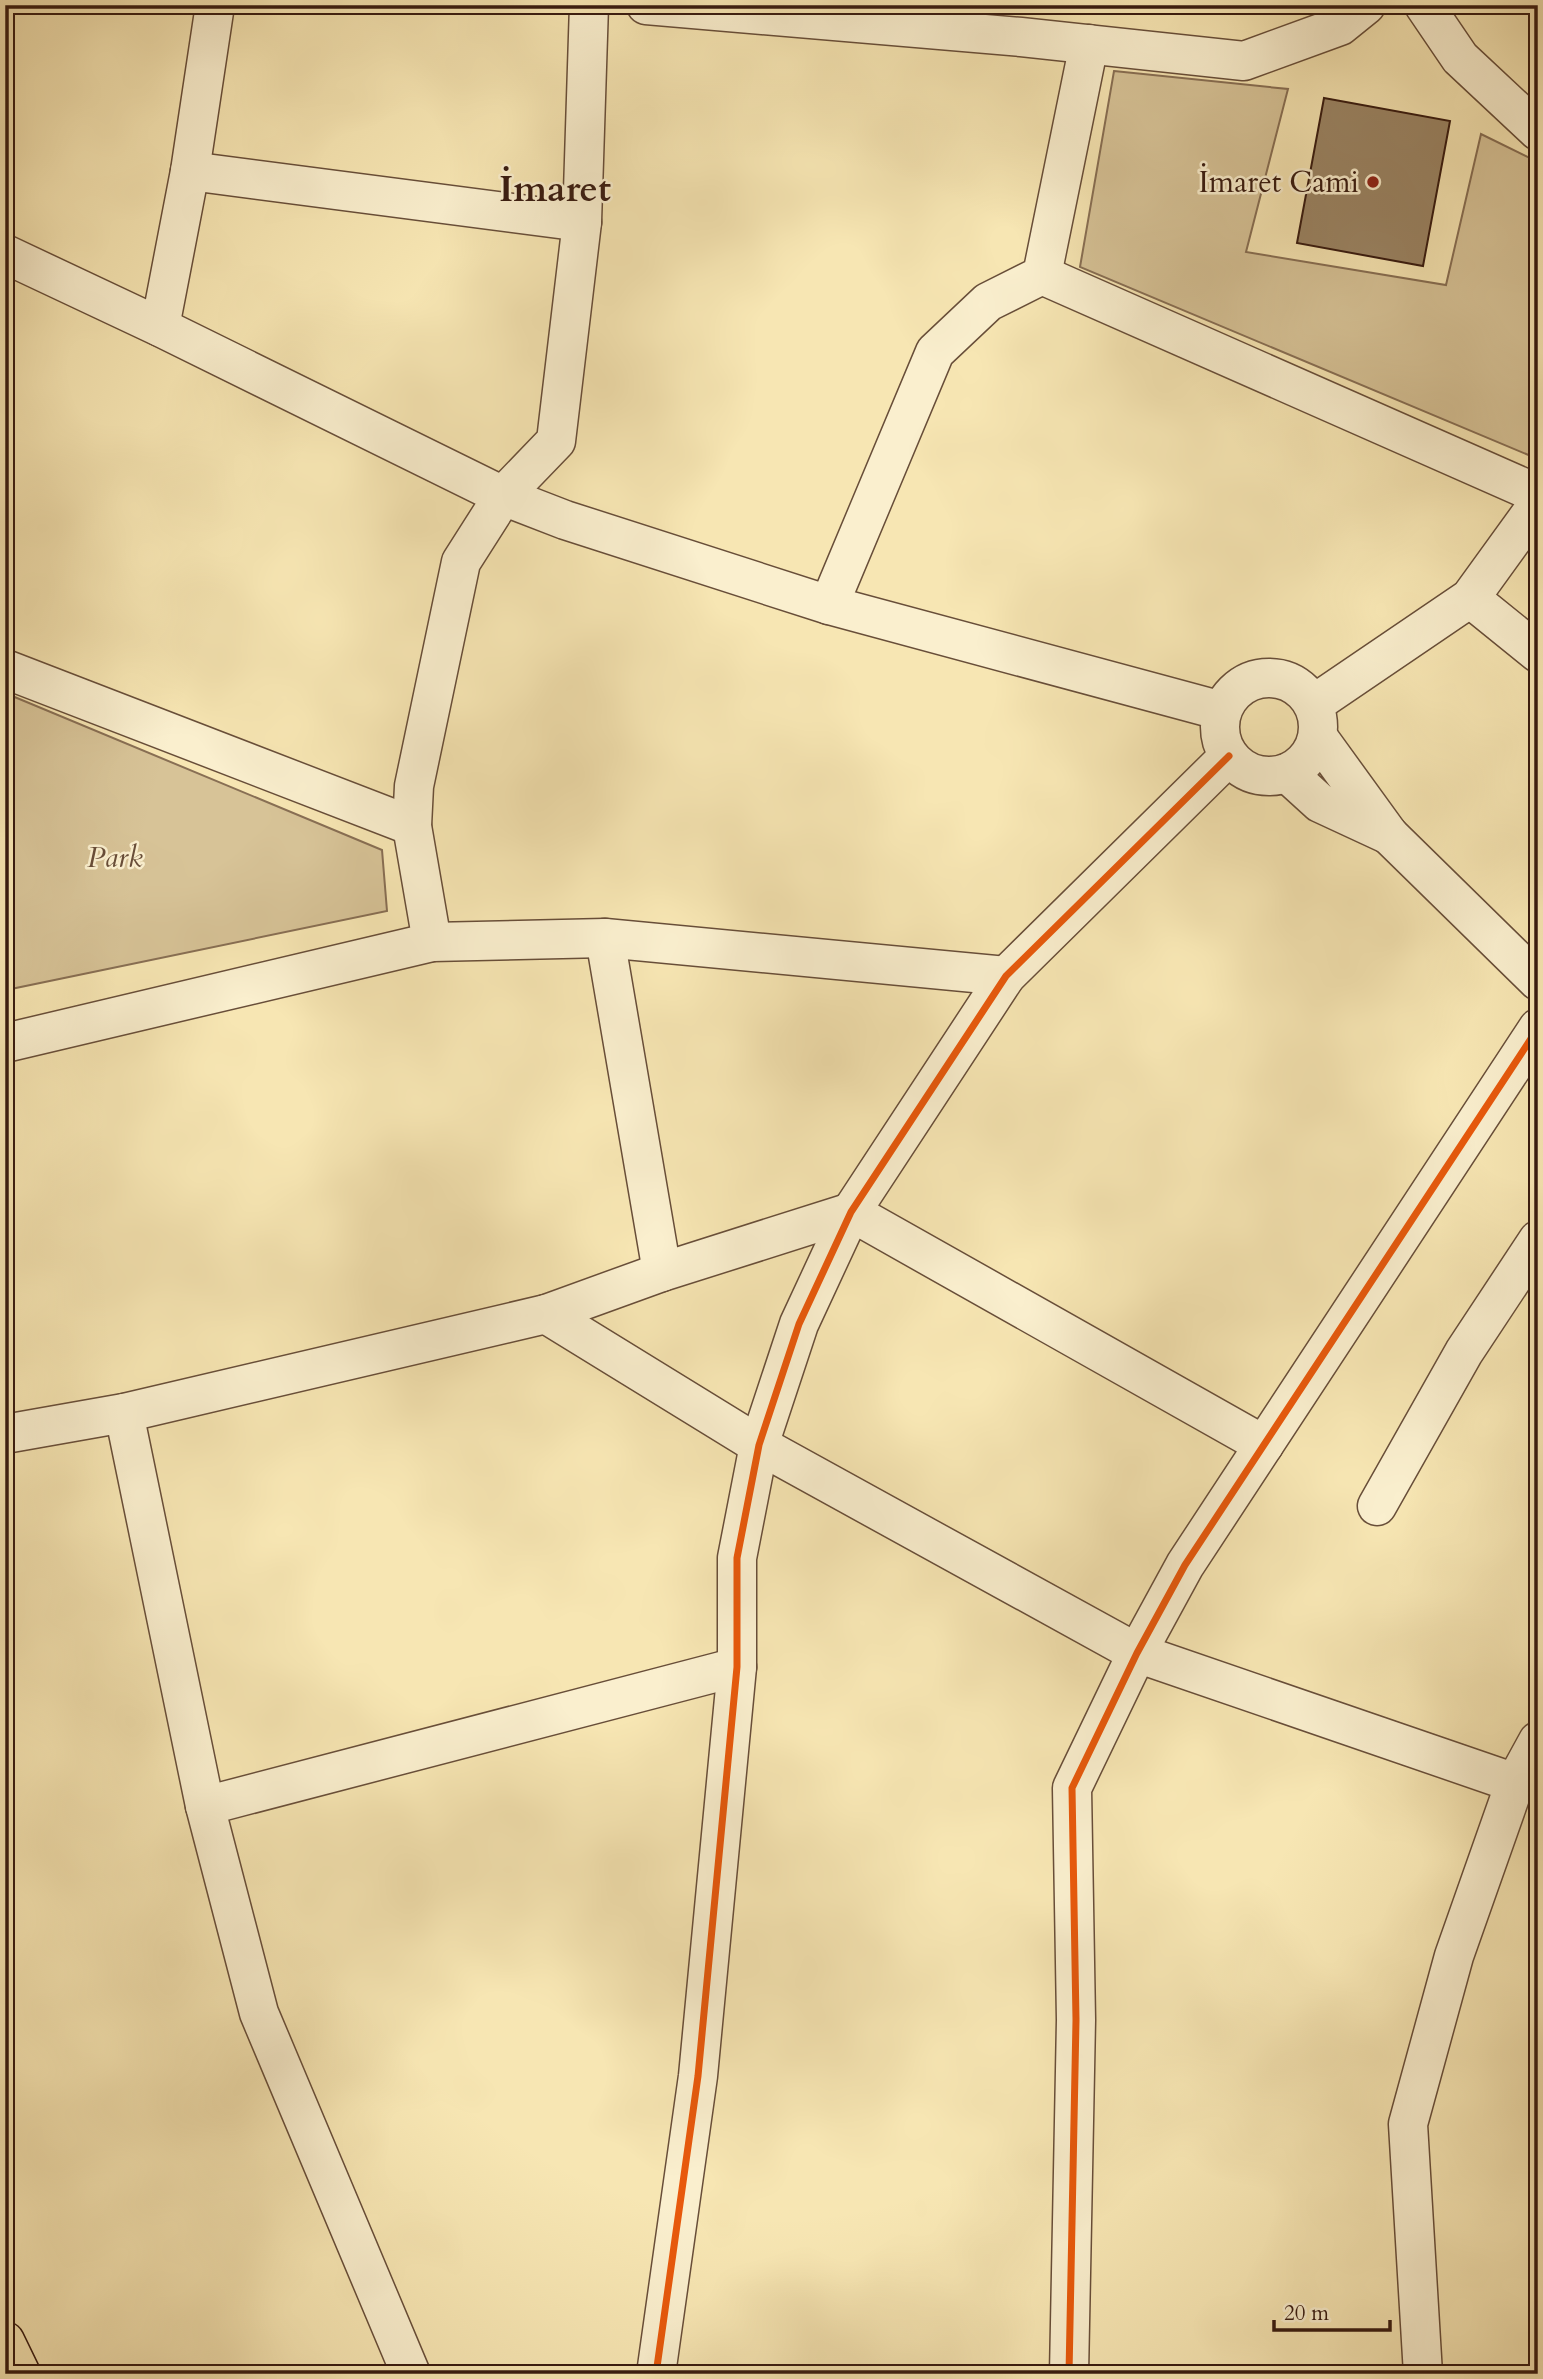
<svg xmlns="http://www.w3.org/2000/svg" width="1543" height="2379" font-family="Cardo,serif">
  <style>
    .green { fill: #d7c397; stroke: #886f54; stroke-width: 2 }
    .building { fill: #9b8565; stroke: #381b10; stroke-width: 2 }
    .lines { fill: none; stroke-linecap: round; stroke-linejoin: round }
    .minor-casing { stroke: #684e39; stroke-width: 41 }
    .major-casing { stroke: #381b10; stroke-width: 41 }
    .minor { stroke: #faefce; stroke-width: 38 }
    .major { stroke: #f7e6b3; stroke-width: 38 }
    .cycleway-casing { stroke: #faefce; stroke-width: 11 }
    .cycleway { stroke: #e8590c; stroke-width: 7 }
    .poi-dot { fill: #8f2418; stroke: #faefce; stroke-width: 2.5 }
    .labels { text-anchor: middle; stroke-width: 5; stroke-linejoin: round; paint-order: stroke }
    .poi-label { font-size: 30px; fill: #381b10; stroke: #faefce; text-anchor: end }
    .park-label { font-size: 30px; font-style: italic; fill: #684d38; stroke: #faefce }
    .district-label { font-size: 37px; font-weight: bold; fill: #381b10; stroke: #faefce }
  </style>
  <rect width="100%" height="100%" fill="#f7e6b3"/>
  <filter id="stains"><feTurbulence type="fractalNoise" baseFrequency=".00286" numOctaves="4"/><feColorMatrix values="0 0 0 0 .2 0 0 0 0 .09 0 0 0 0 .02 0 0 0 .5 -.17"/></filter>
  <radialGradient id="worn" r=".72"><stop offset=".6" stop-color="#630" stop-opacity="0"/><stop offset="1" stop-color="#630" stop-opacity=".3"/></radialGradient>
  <g class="green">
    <polygon points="1114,71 1288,89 1246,252 1446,285 1481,134 1538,162 1538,459 1080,267"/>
    <polygon points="5,693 382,850 387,911 11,989 5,934"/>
  </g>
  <polygon class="building" points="1324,98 1450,121 1423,266 1297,243"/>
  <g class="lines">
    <g class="minor-casing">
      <g id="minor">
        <polyline points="646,5 1021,37 1244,61 1340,26 1366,5"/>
        <polyline points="1424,5 1460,58 1538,131"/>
        <polyline points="190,171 582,222"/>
        <polyline points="5,254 160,327 503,496 565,520 829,605 1222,711"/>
        <polyline points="1042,275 1538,494"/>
        <polyline points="160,327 190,171 215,5"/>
        <polyline points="1470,598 1538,653"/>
        <polyline points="829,605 935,352 988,302 1042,275 1089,44"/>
        <polyline points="5,669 412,826"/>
        <circle cx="1269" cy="727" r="49"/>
        <polyline points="1314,704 1470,598 1538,504"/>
        <polyline points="1287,773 1320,803 1389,835 1318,737"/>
        <polyline points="1389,835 1538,981"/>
        <polyline points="605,938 662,1272"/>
        <polyline points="432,942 412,826 414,786 461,562 503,496 556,441 582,222 589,5"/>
        <polyline points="5,1043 432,942 605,938 1006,976"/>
        <polyline points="546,1314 759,1445 1137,1653 1515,1783"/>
        <polyline points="124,1413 205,1806 259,2013 411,2374"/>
        <polyline points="5,1434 124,1413 546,1314 662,1272 851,1212 1264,1445"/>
        <polyline points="1377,1506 1464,1352 1538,1240"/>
        <polyline points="205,1806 737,1667"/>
        <polyline points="656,2374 698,2076 737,1667 737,1558 759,1445 799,1324 851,1212 1006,976 1229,756"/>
        <polyline points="1069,2374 1076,2020 1072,1788 1137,1653 1185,1565 1538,1028"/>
        <polyline points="1423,2374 1408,2124 1454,1956 1515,1783 1538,1741"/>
      </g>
    </g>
    <g class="major-casing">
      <polyline id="major" points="5,2341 21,2374"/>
    </g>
    <use href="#minor" class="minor"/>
    <use href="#major" class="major"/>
    <g class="cycleway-casing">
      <g id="cycleway">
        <polyline points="656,2374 698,2076 737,1667 737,1558 759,1445 799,1324 851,1212 1006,976 1229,756"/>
        <polyline points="1069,2374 1076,2020 1072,1788 1137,1653 1185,1565 1538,1028"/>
      </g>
    </g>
    <use href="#cycleway" class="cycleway"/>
  </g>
  <circle class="poi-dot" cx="1373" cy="182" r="7"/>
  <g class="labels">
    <g class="poi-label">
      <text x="1359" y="192">İmaret Cami</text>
    </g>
    <g class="park-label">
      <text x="115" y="867">Park</text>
    </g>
    <g class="district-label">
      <text x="555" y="201">İmaret</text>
    </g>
  </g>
  <rect width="1543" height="2379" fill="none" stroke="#f7e6b3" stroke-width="28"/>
  <rect x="7" y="7" width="1529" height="2365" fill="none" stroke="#381b10" stroke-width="3.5"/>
  <rect x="14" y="14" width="1515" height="2351" fill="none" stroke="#381b10" stroke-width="2"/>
  <path d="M1274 2320v10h116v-10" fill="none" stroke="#381b10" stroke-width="3.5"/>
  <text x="1284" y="2320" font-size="21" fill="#381b10" stroke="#faefce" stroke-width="5" paint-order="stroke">20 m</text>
  <rect width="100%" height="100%" filter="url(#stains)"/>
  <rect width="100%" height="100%" fill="url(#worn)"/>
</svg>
